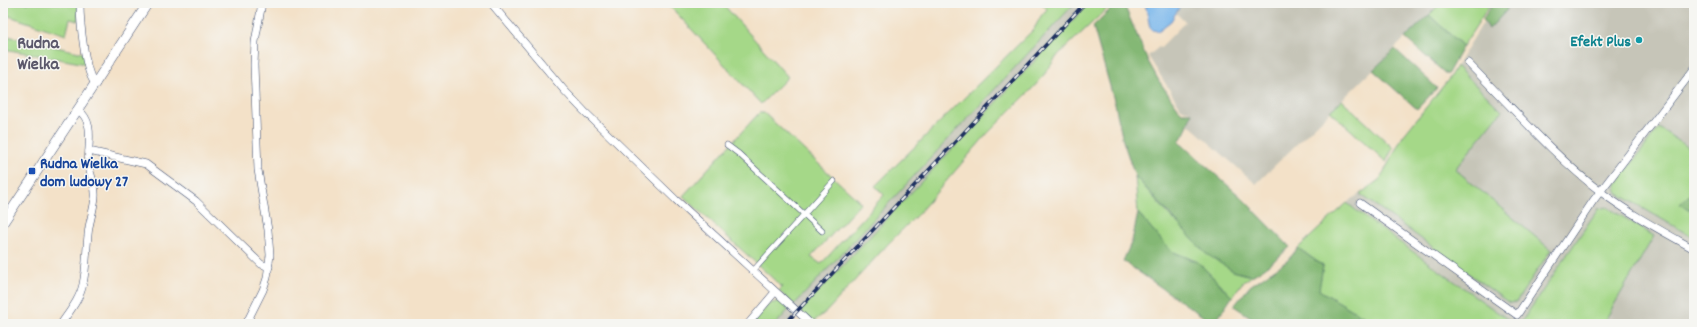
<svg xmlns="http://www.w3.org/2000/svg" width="1697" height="327" font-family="Dekko,sans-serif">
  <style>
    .industrial { fill: #c6c5b8 }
    .green { fill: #a5d888; stroke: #608473 }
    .forest { fill: #84b874; stroke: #507469 }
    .water { fill: #78b6eb; stroke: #4a72a4 }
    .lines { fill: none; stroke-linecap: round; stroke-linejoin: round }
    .pedestrian-casing { stroke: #3b4a6e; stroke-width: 6 }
    .minor-casing { stroke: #3b4a6e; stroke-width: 8 }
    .tertiary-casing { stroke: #3b4a6e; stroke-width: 10 }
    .pedestrian { stroke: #fff; stroke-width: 5 }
    .minor { stroke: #fff; stroke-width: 7 }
    .tertiary { stroke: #fff; stroke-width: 9 }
    .rail-casing { stroke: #1b2f5e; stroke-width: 3.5 }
    .rail { stroke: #f6f6f2; stroke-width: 2; stroke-dasharray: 6; stroke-linecap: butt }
    .culture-dot { fill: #0f9aa8; stroke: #f6f6f2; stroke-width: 1.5 }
    .transit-dot { fill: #1a4fb4; stroke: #f6f6f2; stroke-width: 1.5 }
    .labels { text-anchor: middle; stroke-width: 3; stroke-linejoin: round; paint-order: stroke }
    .culture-label { font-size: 16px; font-weight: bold; fill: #0d838f; stroke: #f6f6f2; text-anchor: end }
    .transit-label { font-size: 16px; font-weight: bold; fill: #164399; stroke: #f6f6f2; text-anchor: start }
    .quarter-label { font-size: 18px; font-weight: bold; fill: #5b586b; stroke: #f6f6f2 }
  </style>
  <rect width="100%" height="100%" fill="#f6f6f2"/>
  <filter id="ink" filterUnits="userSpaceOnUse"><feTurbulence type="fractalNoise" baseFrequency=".025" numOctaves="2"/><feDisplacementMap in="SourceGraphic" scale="8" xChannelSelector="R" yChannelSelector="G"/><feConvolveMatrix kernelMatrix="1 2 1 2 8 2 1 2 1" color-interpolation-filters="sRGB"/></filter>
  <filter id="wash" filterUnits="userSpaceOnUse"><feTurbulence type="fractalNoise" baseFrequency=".012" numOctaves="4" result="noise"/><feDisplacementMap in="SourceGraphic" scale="16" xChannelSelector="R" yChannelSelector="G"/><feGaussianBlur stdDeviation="0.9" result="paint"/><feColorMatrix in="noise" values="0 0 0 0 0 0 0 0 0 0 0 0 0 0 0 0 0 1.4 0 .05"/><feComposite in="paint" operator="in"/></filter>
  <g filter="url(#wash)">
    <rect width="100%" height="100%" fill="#f3e1c8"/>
    <g class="industrial">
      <polygon points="1075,3 1089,3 788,324 776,324"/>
      <polygon points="1184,3 1441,3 1256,184 1188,124 1192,113 1181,108 1148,56 1159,47 1160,48 1185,22 1175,12"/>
      <polygon points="1495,3 1694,3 1694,324 1514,324 1347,203 1380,179 1403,136 1448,80"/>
    </g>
    <g class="green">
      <polygon points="3,3 78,3 78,21 70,19 66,35 3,14"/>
      <polygon points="667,3 722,3 788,77 761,104"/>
      <polygon points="1041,3 1075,3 794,305 779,291 782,287 683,196 759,113 764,113 861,203 811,257 821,264 884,195 875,186 1034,29 1041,16 1047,9"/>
      <polygon points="1089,3 1113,3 1058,55 1041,79 1029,92 987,134 917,215 888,244 827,311 813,322 800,311"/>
      <polygon points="1441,3 1491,3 1463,46 1429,15"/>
      <polygon points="3,35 83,53 86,64 4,49 3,52"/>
      <polygon points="1456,66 1502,111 1455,169 1551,250 1516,302 1509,303 1360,194 1380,179 1403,136 1448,80"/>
      <polygon points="1342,100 1393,148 1386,162 1330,111"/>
      <polygon points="1659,128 1694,151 1694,238 1617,193 1616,184"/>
      <polygon points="1135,176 1171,217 1233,271 1252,276 1242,283 1232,297 1198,262 1171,251 1138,213"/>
      <polygon points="1347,203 1366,218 1514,324 1376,324 1318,290 1323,266 1298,248"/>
      <polygon points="1607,207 1654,236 1603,324 1520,324 1598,209"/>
      <polygon points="779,301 790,308 776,324 751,324 769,304"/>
    </g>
    <g class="forest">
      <polygon points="1493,3 1505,3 1507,10 1489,29 1483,19"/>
      <path d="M1116,4l9,3 23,54 11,20 21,30 2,2h10l-7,19 -6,10 63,56 48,49c-12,11 -24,21 -38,29l-19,-5 -28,-18 -70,-77 -12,-35 -8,-37 -22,-78z"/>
      <polygon points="1429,15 1463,46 1447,75 1405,38"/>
      <polygon points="1395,49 1437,88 1417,109 1373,70"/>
      <polygon points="1694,190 1694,205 1690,210 1680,204"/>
      <polygon points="1138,213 1171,251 1198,262 1232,297 1214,324 1123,261 1132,241"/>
      <polygon points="1298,248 1323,266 1319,290 1376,324 1261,324 1234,306 1250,286 1287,261"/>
    </g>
    <polygon class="water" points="1145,3 1182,3 1171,21 1158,31 1152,30 1150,28"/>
  </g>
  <g filter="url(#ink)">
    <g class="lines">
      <g class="pedestrian-casing">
        <g id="pedestrian">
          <polyline points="727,145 739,154 822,231"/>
          <polyline points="753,271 834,181"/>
        </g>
      </g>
      <g class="minor-casing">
        <g id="minor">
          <path d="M80,3c0,15 4,72 16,81"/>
          <polyline points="491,3 564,90 584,111 676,200 811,324"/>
          <path d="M1468,63c42,42 86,93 133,129 29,22 61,39 93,57"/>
          <polyline points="89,151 146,164 196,201 261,264 269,267"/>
          <polyline points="1360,203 1517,315 1593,201 1694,69"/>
          <path d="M61,324c8,-12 19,-25 22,-40 4,-18 3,-38 6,-57 2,-10 5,-20 6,-30 1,-11 -4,-20 -6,-30 -3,-19 8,-44 -11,-57"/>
          <polyline points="246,324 263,290 267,278 270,255 268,230 258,170 254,65 255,42 262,3"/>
          <polyline points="748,324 775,292"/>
        </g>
      </g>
      <g class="tertiary-casing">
        <polyline id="tertiary" points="3,223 148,3"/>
      </g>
      <use href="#pedestrian" class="pedestrian"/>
      <use href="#minor" class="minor"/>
      <use href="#tertiary" class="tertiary"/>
      <g class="rail-casing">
        <polyline id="rail" points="785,324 1085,3"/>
      </g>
      <use href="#rail" class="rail"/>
    </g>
  </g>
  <circle class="culture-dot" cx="1639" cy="40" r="4"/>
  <rect class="transit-dot" x="28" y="167" width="8" height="8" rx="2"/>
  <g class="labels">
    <g class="culture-label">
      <text x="1631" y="46">Efekt Plus</text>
    </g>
    <g class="transit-label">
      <text x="40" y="168">Rudna Wielka<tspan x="40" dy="18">dom ludowy 27</tspan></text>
    </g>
    <g class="quarter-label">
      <text x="38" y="48">Rudna<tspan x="38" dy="21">Wielka</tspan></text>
    </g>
  </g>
  <rect width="1697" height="327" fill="none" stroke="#f6f6f2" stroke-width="16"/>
</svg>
